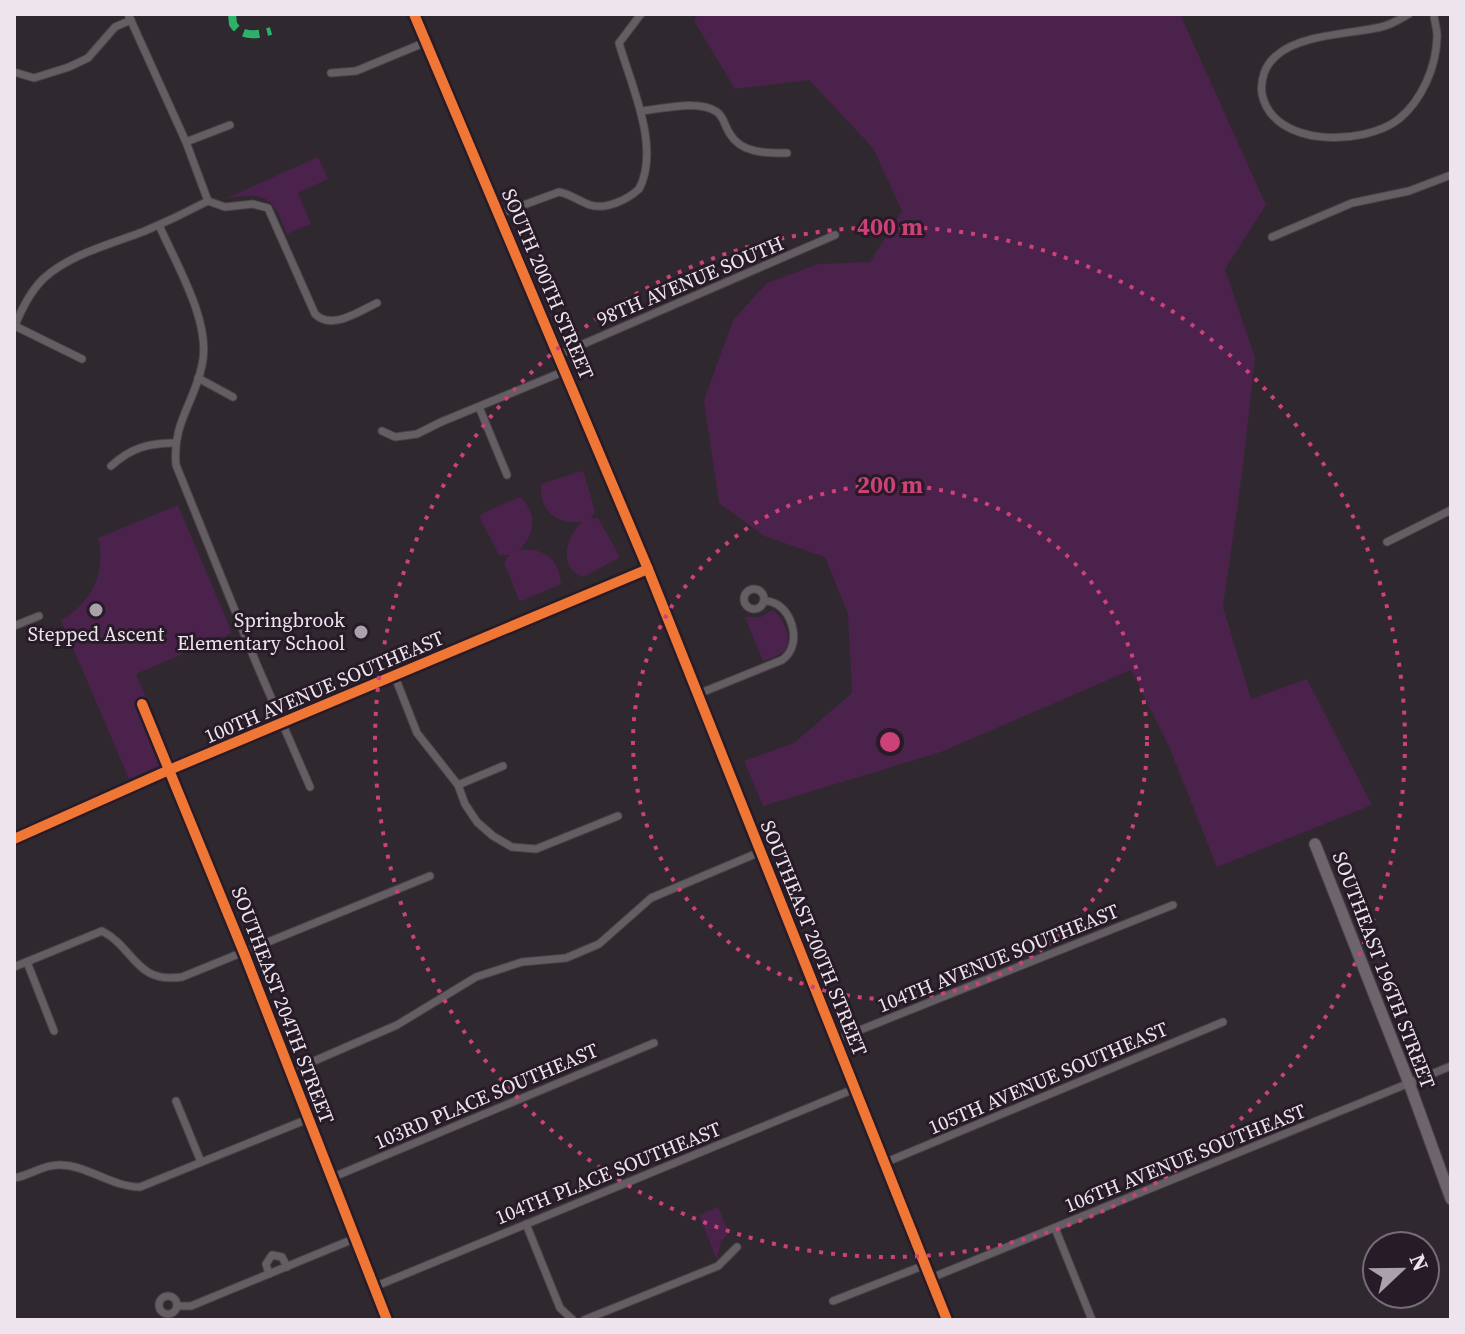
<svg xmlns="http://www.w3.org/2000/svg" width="1465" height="1334" font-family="'Source Serif 4',serif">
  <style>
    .green { fill: #4b224b }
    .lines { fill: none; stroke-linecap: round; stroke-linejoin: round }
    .street-casing { stroke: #4a434a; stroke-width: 9 }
    .secondary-casing { stroke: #4a434a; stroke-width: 13 }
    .street { stroke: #645e63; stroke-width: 7 }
    .secondary { stroke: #6d646c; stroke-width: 11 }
    .quiet { stroke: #2db169; stroke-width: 8; stroke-dasharray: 16 8; stroke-linecap: butt }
    .cycleway-casing { stroke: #281b28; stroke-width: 15 }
    .cycleway { stroke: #f07635; stroke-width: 10 }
    .ring { fill: none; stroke: #cb4178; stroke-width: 4; stroke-dasharray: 4 8 }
    .poi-dot { fill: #aaa2aa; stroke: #281b28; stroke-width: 3 }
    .labels { text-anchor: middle; stroke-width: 6; stroke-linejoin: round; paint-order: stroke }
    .street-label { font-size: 20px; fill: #ede4ed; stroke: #281b28 }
    .poi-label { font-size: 20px; fill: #ede4ed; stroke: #281b28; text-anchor: end }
    .centre { fill: #cb4178; stroke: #281b28; stroke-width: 4 }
    .ring-label { font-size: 24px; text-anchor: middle; font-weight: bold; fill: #cb4178; stroke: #281b28; stroke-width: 6; stroke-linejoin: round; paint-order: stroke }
  </style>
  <rect width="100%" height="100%" fill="#2f282f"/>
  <g class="green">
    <polygon points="698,14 1180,14 1266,205 1225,269 1255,358 1243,466 1223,607 1251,699 1307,679 1372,805 1217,867 1170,749 1131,670 941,752 763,806 744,761 794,743 852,693 848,614 825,557 764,536 719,503 704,400 733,320 767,283 818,264 870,262 902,211 873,148 809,80 735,89 694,21"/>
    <path d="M318,157l10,22 -30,14 13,31 -24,10c-7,-16 -12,-37 -33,-38 -9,-1 -17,2 -27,2z"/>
    <path d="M581,471l3,2 11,38 -4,8 7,-1 21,37v3l-36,19c-26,-9 -17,-41 -1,-55 -25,3 -43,-11 -41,-38z"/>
    <path d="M517,498h4c17,16 14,37 -2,52 24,-3 41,9 42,34l-39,17 -3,-1 -15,-37 5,-8h-10l-19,-37 1,-4z"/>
    <path d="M178,505l54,128 -96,41 37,86 -44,19 -68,-159c30,-18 46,-46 37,-82z"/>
    <path d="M772,610c9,4 20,26 15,37 -4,8 -16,11 -24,14l-18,-44h16z"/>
    <polygon points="718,1207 729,1233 721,1241 717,1260 699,1215"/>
  </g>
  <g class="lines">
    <g class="street-casing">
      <g id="street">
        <polyline points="128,14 186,142 208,201"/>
        <path d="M1409,14c-9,5 -18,11 -28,13 -30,7 -81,7 -105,29 -11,9 -16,24 -14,38 11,54 102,52 137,25 23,-19 37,-52 38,-81 1,-8 -3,-16 -3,-24"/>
        <polyline points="14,72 34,78 69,67 88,58 115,27 131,20"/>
        <polyline points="331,73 356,71 426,42"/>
        <path d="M641,111c21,-2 58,-12 76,1 7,5 8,15 13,22 12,20 37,19 57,19"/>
        <polyline points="186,142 230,125"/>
        <path d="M208,201l17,6 28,-3 15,4 47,106c17,17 44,-3 62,-11"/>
        <path d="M499,214l60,-22c11,2 20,9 31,13 16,5 37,-5 49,-16 22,-41 -8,-104 -20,-146l22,-29"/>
        <path d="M159,225c17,39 53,98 43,140 -8,39 -30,58 -26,100l81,200 53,122"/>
        <polyline points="1272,237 1352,203 1409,191 1451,175"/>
        <polyline points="15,326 82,359"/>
        <path d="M14,328c7,-18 15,-35 29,-49 27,-25 68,-35 102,-48 21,-9 42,-19 63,-30"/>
        <polyline points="558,355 835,235"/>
        <polyline points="198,378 233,397"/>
        <polyline points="479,407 507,475"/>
        <polyline points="382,431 395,437 417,434 441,422 565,371"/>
        <path d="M111,466c20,-18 37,-23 64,-23"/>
        <polyline points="1387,542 1451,510"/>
        <circle cx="754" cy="599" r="10"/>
        <polyline points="14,626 39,616"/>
        <polyline points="395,677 417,733 458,785 465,804 477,822 493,836 512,847 536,849 618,816"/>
        <path d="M698,694l84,-34c23,-15 9,-60 -18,-59"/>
        <polyline points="142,704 244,953 387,1320"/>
        <polyline points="458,785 503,766"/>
        <polyline points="14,839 169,770 648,569"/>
        <polyline points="27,962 54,1031"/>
        <path d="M14,967l88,-36c33,17 33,53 80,46l248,-101"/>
        <polyline points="835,1040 1173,905"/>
        <polyline points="291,1071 397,1025 476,977 522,962 566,958 599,944 651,898 760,852"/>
        <polyline points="176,1101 201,1162"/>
        <polyline points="884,1163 1223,1022"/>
        <path d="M14,1178c15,-2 28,-13 44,-13 28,-1 53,22 82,22l168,-68"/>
        <polyline points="331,1178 654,1043"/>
        <polyline points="526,1224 560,1308 573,1320"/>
        <polyline points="1055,1228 1092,1320"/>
        <polyline points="269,1274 266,1264 272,1255 282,1257 287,1267"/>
        <polyline points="931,1278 1451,1066"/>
        <polyline points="374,1287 854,1089"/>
        <circle cx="168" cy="1305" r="9"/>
        <polyline points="833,1301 925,1265"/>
        <polyline points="177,1306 191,1306 356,1238"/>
        <polyline points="584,1320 718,1266 737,1247"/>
      </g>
    </g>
    <g class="secondary-casing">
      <g id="secondary">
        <polyline points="414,14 648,569 947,1320"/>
        <polyline points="1315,844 1409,1083 1451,1199"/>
      </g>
    </g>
    <use href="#street" class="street"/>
    <use href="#secondary" class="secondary"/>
    <path class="quiet" d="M232,14l1,10c9,14 24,11 38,7"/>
    <g class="cycleway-casing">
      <g id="cycleway">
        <polyline points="414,14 648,569 947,1320"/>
        <polyline points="142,704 244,953 387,1320"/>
        <polyline points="14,839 169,770 648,569"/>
      </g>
    </g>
    <use href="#cycleway" class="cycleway"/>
  </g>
  <g class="ring">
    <circle cx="890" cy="742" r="257"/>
    <circle cx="890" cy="742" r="515"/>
  </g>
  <g class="poi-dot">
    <circle cx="96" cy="610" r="8"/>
    <circle cx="361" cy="632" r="8"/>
  </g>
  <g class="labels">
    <g class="street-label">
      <text transform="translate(690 281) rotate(-23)" y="7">98TH AVENUE SOUTH</text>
      <text transform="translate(548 284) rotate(67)" y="7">SOUTH 200TH STREET</text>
      <text transform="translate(324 687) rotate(-23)" y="7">100TH AVENUE SOUTHEAST</text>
      <text transform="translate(814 938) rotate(68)" y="7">SOUTHEAST 200TH STREET</text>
      <text transform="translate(998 958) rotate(-22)" y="7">104TH AVENUE SOUTHEAST</text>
      <text transform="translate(1384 970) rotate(69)" y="7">SOUTHEAST 196TH STREET</text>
      <text transform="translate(283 1005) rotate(69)" y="7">SOUTHEAST 204TH STREET</text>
      <text transform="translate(1048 1078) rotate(-23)" y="7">105TH AVENUE SOUTHEAST</text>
      <text transform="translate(486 1096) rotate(-23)" y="7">103RD PLACE SOUTHEAST</text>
      <text transform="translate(1185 1158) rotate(-22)" y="7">106TH AVENUE SOUTHEAST</text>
      <text transform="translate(608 1173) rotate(-22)" y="7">104TH PLACE SOUTHEAST</text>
    </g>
    <g class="poi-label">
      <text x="345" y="627">Springbrook<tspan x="345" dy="23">Elementary School</tspan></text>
      <text x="96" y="641" text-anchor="middle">Stepped Ascent</text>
    </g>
  </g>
  <circle cx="890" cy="742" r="12" class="centre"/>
  <g class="ring-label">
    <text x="890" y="235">400 m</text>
    <text x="890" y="493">200 m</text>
  </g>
  <rect width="1465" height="1334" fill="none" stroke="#ede4ed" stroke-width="32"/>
  <g transform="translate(1401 1270) rotate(68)"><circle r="38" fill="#281b28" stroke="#776b77" stroke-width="2"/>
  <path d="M0-6L14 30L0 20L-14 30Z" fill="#aaa2aa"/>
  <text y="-12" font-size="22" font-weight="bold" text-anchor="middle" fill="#ede4ed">N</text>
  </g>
</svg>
